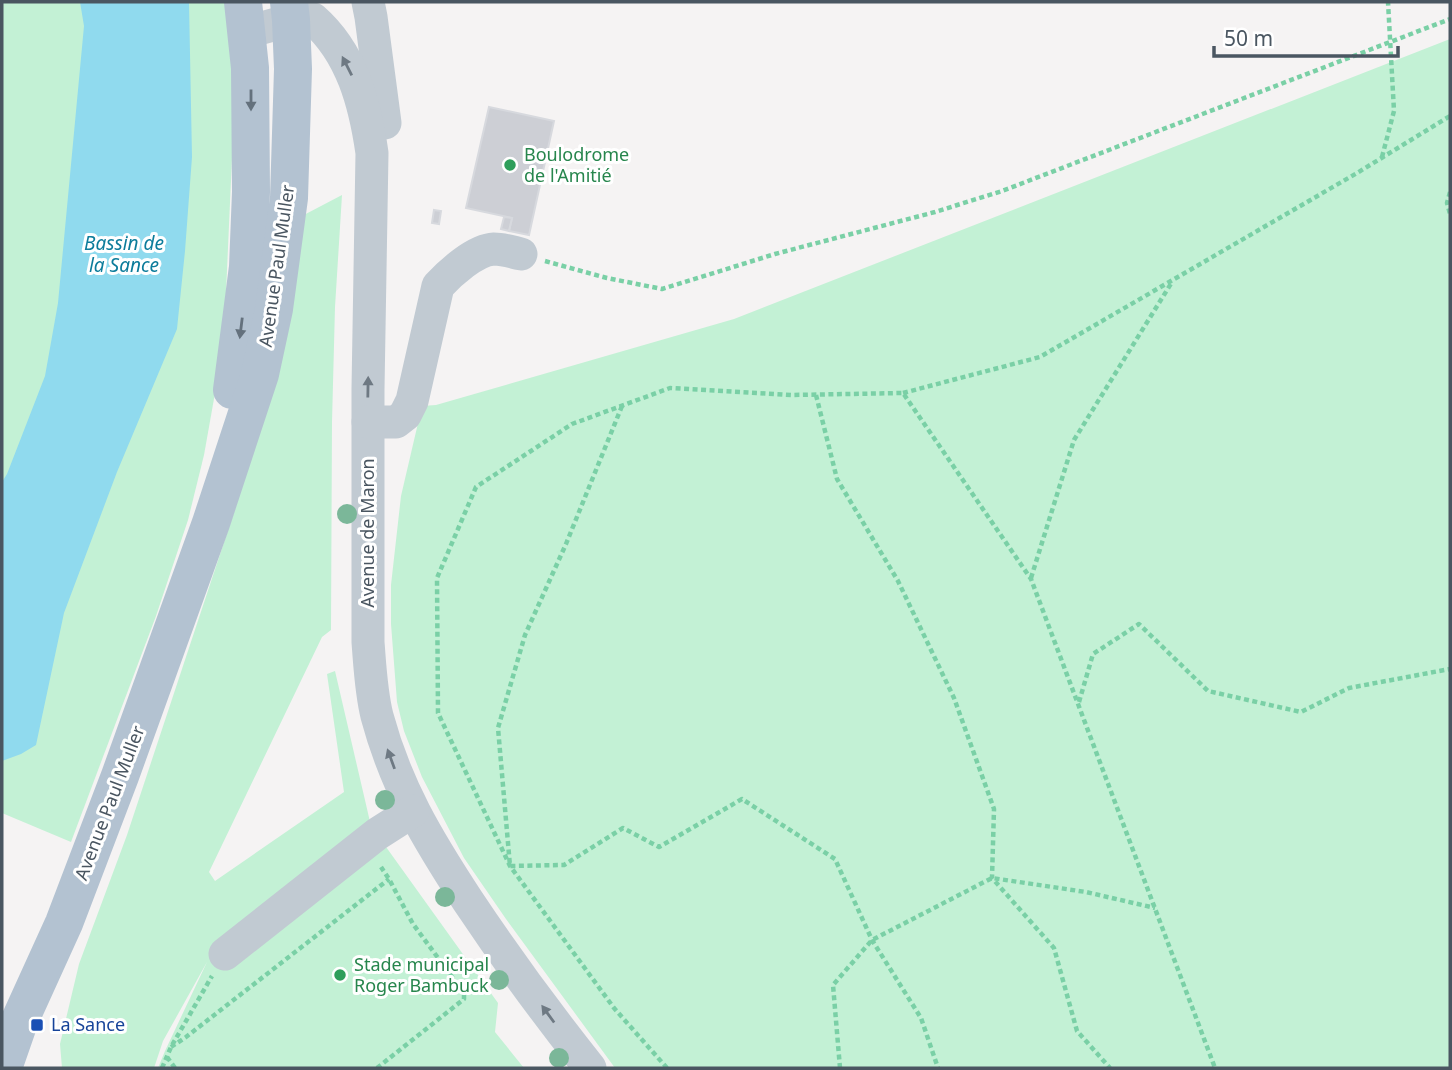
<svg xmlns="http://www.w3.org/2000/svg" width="1452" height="1070" font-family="'Noto Sans',sans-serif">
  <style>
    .green { fill: #c3f1d5 }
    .water { fill: #90daee }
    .building { fill: #cdcfd5; stroke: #d7d9de; stroke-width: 2 }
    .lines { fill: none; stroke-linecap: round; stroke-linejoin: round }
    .path { stroke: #7ad0a6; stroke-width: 4.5; stroke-dasharray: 5 3.5; stroke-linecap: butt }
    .minor { stroke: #c1cad2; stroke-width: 33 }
    .major { stroke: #b3c2d1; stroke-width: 38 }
    .tree { fill: #7bb799 }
    .oneway { fill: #6e7983 }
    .oneway2 { fill: #64717d }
    .leisure-dot { fill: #2e9e5b; stroke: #fff; stroke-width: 2.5 }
    .transit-dot { fill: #1a4fb4; stroke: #fff; stroke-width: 2.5 }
    .labels { text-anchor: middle; stroke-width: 6; stroke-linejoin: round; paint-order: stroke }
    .leisure-label { font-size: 18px; fill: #27864d; stroke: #fff; text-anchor: start }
    .street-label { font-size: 18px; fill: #4a5661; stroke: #fff }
    .transit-label { font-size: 18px; fill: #164399; stroke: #fff; text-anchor: start }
    .water-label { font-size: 19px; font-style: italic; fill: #0c7c9b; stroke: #fff }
  </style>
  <rect width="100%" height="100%" fill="#f5f3f3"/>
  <g class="green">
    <polygon points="2,2 226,2 232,73 232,158 225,315 220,365 204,455 188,520 156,616 71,842 2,813"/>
    <polygon points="1450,39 1450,1068 615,1068 506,919 464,858 422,777 404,731 397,702 391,624 391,585 401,496 422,406 436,405 734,319"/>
    <polygon points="342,195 335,307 332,422 331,630 322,637 209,872 215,881 344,792 327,674 335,671 371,826 498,1003 495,1032 524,1068 158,1068 165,1051 207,962 163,1041 154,1068 62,1068 60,1044 79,964 127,835 237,503 300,217"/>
  </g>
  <polygon class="water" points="80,2 189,2 192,157 185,251 177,329 117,472 64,613 36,745 21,754 2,761 2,482 7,474 45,376 58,303 84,26"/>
  <g class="building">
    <polygon points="489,107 554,121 529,235 509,231 512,218 466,208"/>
    <polygon points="434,210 441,211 439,224 432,223"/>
    <polygon points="504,217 512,218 509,231 501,229"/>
  </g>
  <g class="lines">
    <g class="path">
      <polyline points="1382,157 1394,111 1388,2"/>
      <polyline points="1450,192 1447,203 1450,214"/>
      <polyline points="545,261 607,278 662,289 775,254 935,212 1002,191 1450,19"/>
      <polyline points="903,393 1040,357 1357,173 1450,116"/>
      <polyline points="816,395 837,479 898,581 954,698 994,809 992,878 1054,948 1077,1031 1110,1068"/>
      <polyline points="622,406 566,544 525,635 498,728 510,866 564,865 623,828 659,847 742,799 835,859 872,940 921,1018 938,1068"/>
      <polyline points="1031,578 1074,440 1172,282"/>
      <polyline points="1079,702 1093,654 1139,624 1208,691 1301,712 1349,688 1450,669"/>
      <polyline points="171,1047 186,1037 389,879"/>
      <polyline points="167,1057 175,1068"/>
      <polyline points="162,1068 171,1047 212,976"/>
      <polyline points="377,1068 464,999 464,993 461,989 413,924 389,879 381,867"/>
      <polyline points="667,1068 614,1008 510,866 438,713 437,578 476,487 572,424 670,388 791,395 903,393 1031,579 1215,1068"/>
      <polyline points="840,1068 833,985 872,940 992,878 1086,892 1155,908"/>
    </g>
    <g class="minor">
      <polyline points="368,2 371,17 385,123"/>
      <path d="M247,32l44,-12 22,-1c39,34 52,85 59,134l-4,236v253c2,25 3,50 9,74 19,71 51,124 91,185 38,57 79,113 122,167"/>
      <path d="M368,422h28l9,-7 7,-14 26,-115c12,-13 37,-36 56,-37 9,0 18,3 27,5"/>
      <polyline points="225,954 377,834 413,811"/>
    </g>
    <g class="major">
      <polyline points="232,390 248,267 251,192 250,68 243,2"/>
      <polyline points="3,1068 19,1022 64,923 120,776 211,523 260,374 274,309 289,198 293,69 291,20 289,2"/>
    </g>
  </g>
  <g class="tree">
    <circle cx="347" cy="514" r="10"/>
    <circle cx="385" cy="800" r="10"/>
    <circle cx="445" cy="897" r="10"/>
    <circle cx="499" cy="980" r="10"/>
    <circle cx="559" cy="1058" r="10"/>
  </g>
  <defs><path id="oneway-solid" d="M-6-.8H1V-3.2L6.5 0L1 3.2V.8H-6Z" transform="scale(1.75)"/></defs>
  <g class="oneway">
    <use href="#oneway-solid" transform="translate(347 66) rotate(-117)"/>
    <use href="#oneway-solid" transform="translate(368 387) rotate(-89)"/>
    <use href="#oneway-solid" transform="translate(391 759) rotate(-110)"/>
    <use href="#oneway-solid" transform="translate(548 1014) rotate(-126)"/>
  </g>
  <g class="oneway2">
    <use href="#oneway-solid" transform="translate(251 100) rotate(90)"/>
    <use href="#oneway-solid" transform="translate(241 328) rotate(97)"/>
  </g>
  <g class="leisure-dot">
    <circle cx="510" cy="165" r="7"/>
    <circle cx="340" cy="975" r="7"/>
  </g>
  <rect class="transit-dot" x="30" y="1018" width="14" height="14" rx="3.5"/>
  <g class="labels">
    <g class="leisure-label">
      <text x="524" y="161">Boulodrome<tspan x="524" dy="21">de l'Amitié</tspan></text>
      <text x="354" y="971">Stade municipal<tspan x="354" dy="21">Roger Bambuck</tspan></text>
    </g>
    <g class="street-label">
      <text transform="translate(277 266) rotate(-82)" y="6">Avenue Paul Muller</text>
      <text transform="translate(368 533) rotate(-90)" y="6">Avenue de Maron</text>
      <text transform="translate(110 803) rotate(-69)" y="6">Avenue Paul Muller</text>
    </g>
    <g class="transit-label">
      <text x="51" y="1031">La Sance</text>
    </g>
    <g class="water-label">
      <text x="124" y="250">Bassin de<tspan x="124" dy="22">la Sance</tspan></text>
    </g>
  </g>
  <rect width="1452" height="1070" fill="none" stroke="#4a5661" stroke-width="7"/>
  <path d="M1214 46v10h184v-10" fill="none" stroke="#4a5661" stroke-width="3.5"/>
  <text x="1224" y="46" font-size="21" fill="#4a5661" stroke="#ffffff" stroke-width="5" paint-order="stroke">50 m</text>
</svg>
